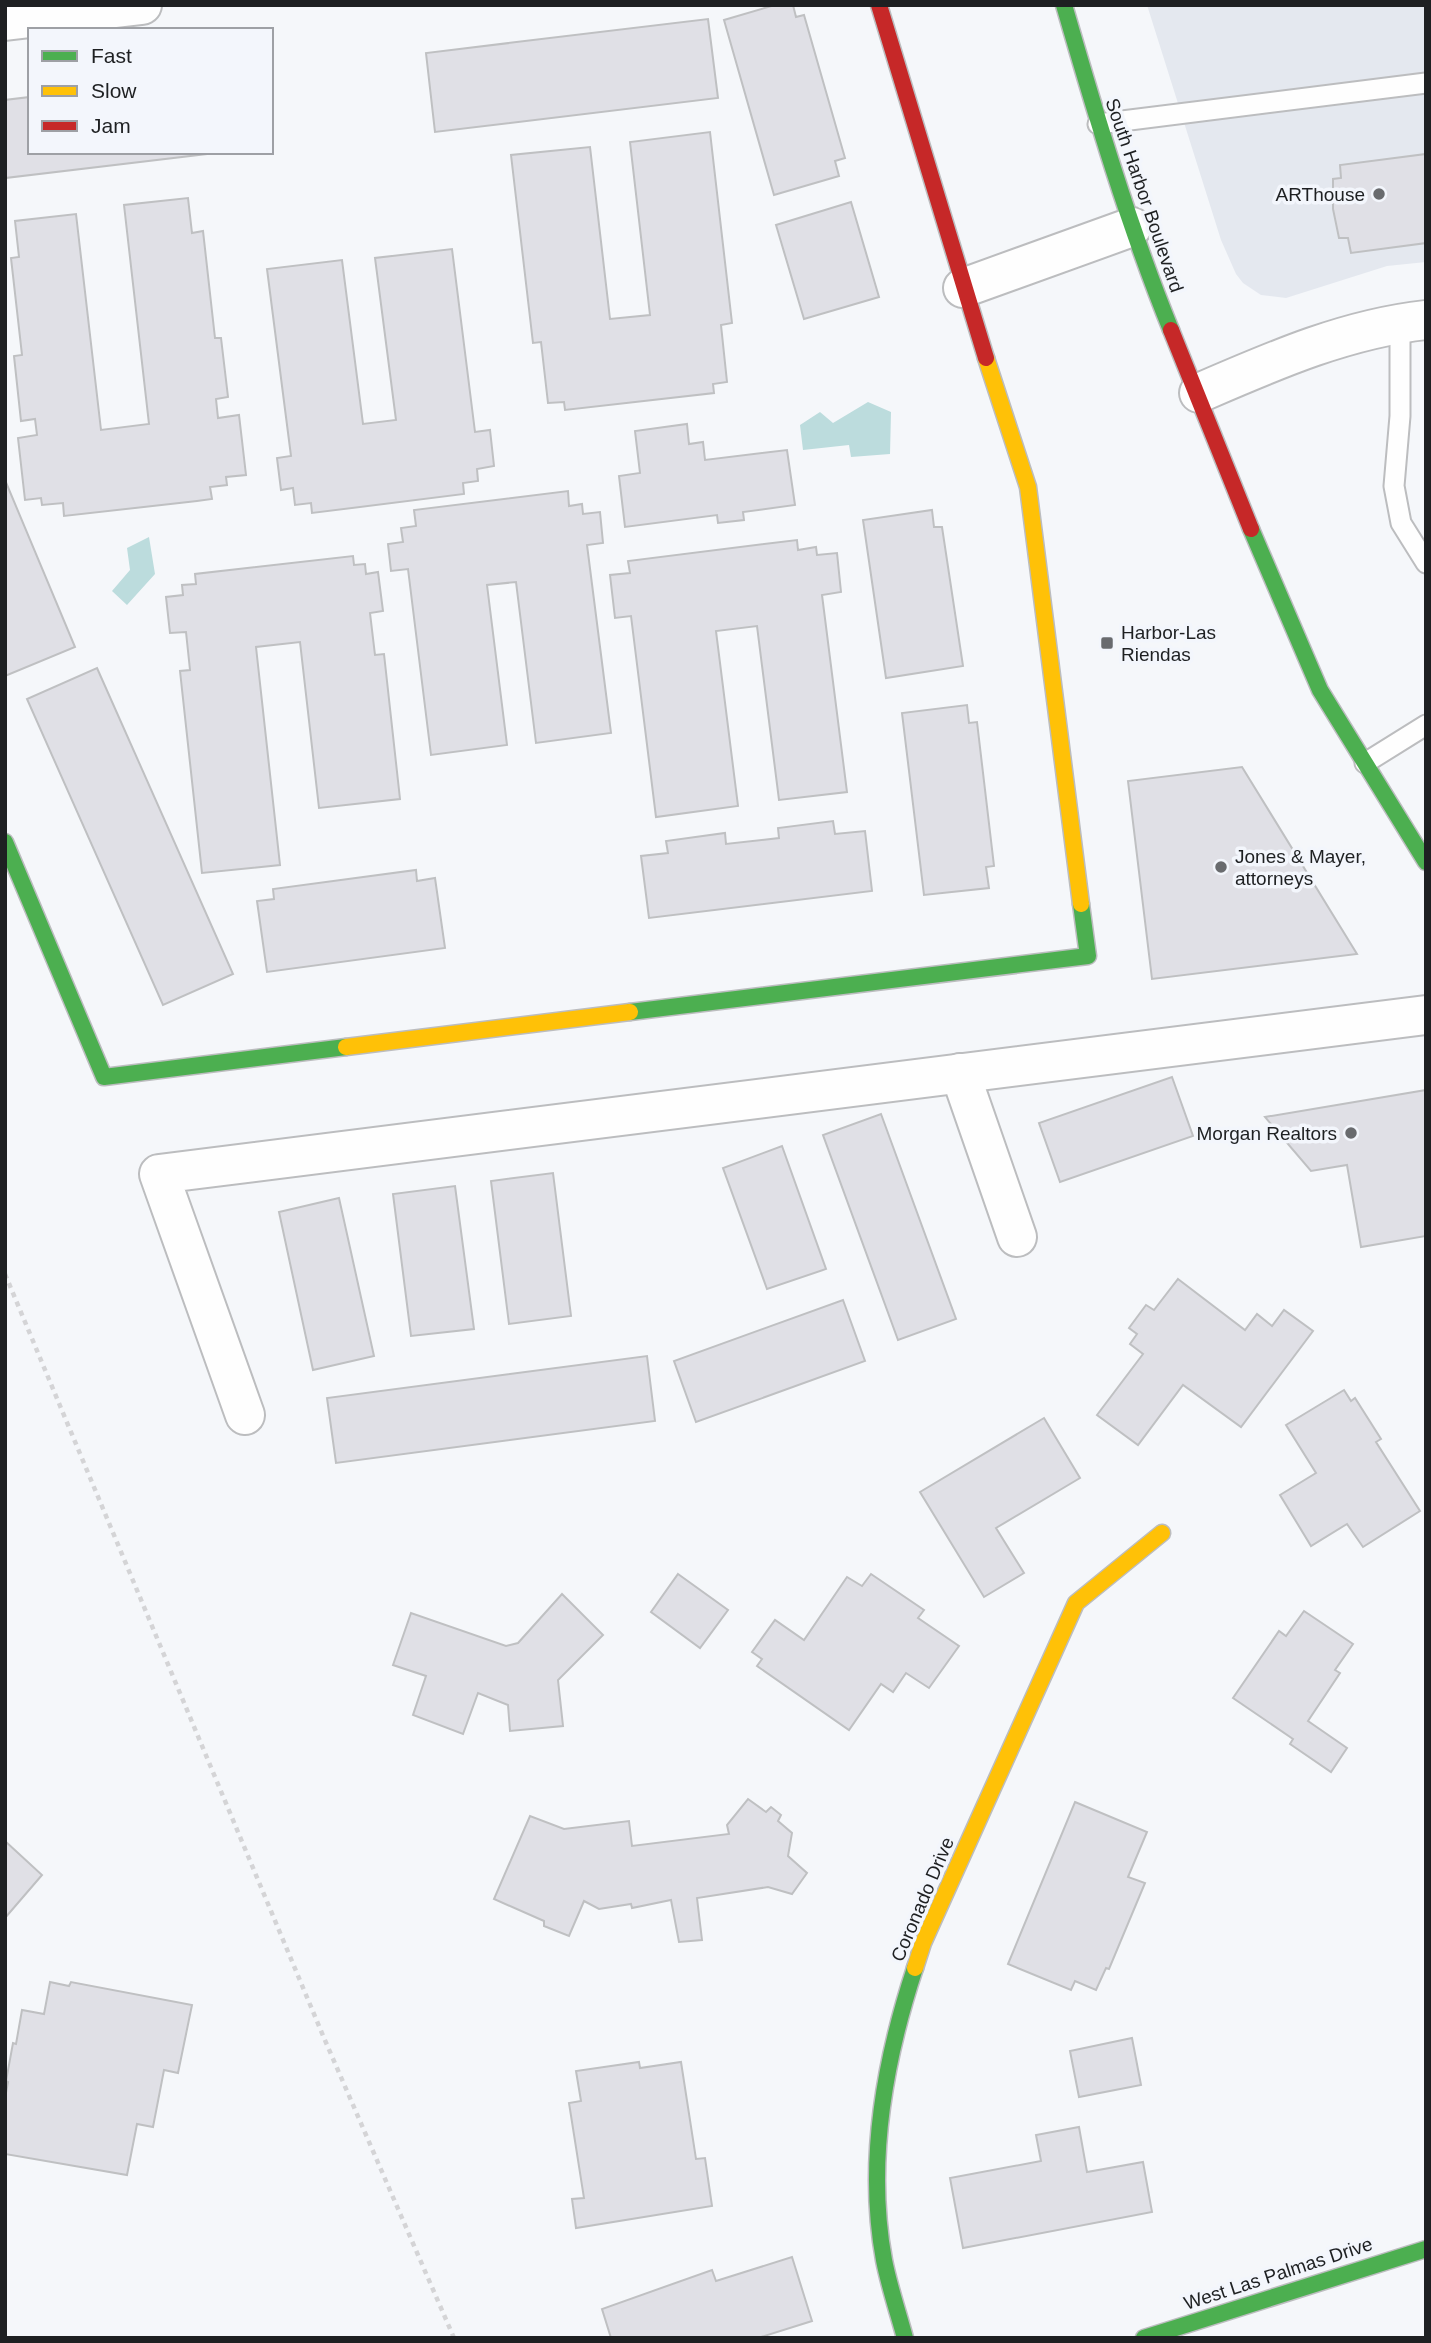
<svg xmlns="http://www.w3.org/2000/svg" width="1431" height="2343" font-family="Arial,sans-serif">
  <style>
    .built { fill: #e4e8ef }
    .water { fill: #bcdcdd }
    .building { fill: #e0e0e6; stroke: #bfc0c2; stroke-width: 2 }
    .lines { fill: none; stroke-linecap: round; stroke-linejoin: round }
    .lane-casing { stroke: #bcbdbf; stroke-width: 23 }
    .street-casing { stroke: #bcbdbf; stroke-width: 42 }
    .fast-casing { stroke: #bcbdbf; stroke-width: 19 }
    .slow-casing { stroke: #bcbdbf; stroke-width: 19 }
    .jam-casing { stroke: #bcbdbf; stroke-width: 19 }
    .path { stroke: #d4d4d6; stroke-width: 4.5; stroke-dasharray: 5 5; stroke-linecap: butt }
    .lane { stroke: #fefefe; stroke-width: 19 }
    .street { stroke: #fefefe; stroke-width: 38 }
    .fast { stroke: #4caf50; stroke-width: 16 }
    .slow { stroke: #ffc107; stroke-width: 16 }
    .jam { stroke: #c62828; stroke-width: 16 }
    .poi-dot { fill: #696b6e; stroke: #f3f6fc; stroke-width: 2.5 }
    .labels { text-anchor: middle; stroke-width: 7; stroke-linejoin: round; paint-order: stroke }
    .poi-label { font-size: 19px; fill: #1e2022; stroke: #f3f6fc; text-anchor: end }
    .street-label { font-size: 19px; fill: #1e2022; stroke: #f3f6fc }
  </style>
  <rect width="100%" height="100%" fill="#f5f7fa"/>
  <polygon class="built" points="1147,5 1426,5 1426,262 1387,266 1286,298 1261,295 1243,283 1236,274 1221,240"/>
  <g class="water">
    <polygon points="868,402 891,412 890,454 851,457 849,445 803,450 800,425 820,412 833,423"/>
    <polygon points="149,537 155,574 127,605 112,591 130,570 127,548"/>
  </g>
  <g class="building">
    <polygon points="775,5 793,5 796,17 804,15 845,158 835,161 839,176 774,195 724,20"/>
    <polygon points="708,19 718,98 435,132 426,53"/>
    <polygon points="30,97 30,152 224,152 5,178 5,100"/>
    <polygon points="710,132 732,323 721,325 727,382 713,384 714,393 565,410 564,402 548,403 541,342 533,343 511,155 590,147 610,319 650,315 630,142"/>
    <polygon points="1426,154 1426,243 1351,253 1348,238 1339,238 1333,209 1333,179 1341,178 1340,165"/>
    <polygon points="188,198 192,233 203,231 215,338 221,338 228,397 216,399 218,418 239,415 246,475 226,477 227,485 210,487 212,499 197,501 64,516 63,503 42,505 41,498 25,500 18,438 37,435 35,419 21,421 14,356 22,355 11,258 19,257 15,221 76,214 101,430 149,424 124,205"/>
    <polygon points="851,202 879,297 804,319 776,225"/>
    <polygon points="452,249 475,432 490,430 494,466 477,469 478,481 463,483 464,494 312,513 311,503 295,505 293,488 281,490 277,458 291,456 267,269 342,260 363,424 396,420 375,258"/>
    <polygon points="687,424 689,444 703,442 705,460 787,450 795,505 743,512 744,520 718,523 717,515 625,527 619,476 640,473 635,431"/>
    <polygon points="5,480 75,647 5,676"/>
    <polygon points="568,491 569,506 582,504 583,514 600,512 603,543 587,545 611,733 536,743 516,582 487,585 507,745 431,755 408,569 391,571 388,544 403,542 401,528 416,526 414,510"/>
    <polygon points="932,510 934,527 942,527 963,666 886,678 863,520"/>
    <polygon points="797,540 798,550 816,547 817,555 837,553 841,592 822,595 847,792 779,800 757,626 716,631 738,806 656,817 631,616 615,618 610,575 630,573 628,561"/>
    <polygon points="353,556 354,565 365,564 366,574 378,572 383,611 370,613 375,655 384,654 400,799 319,808 300,642 256,647 280,865 202,873 180,671 190,670 186,632 170,633 166,597 183,595 182,585 196,584 195,574"/>
    <polygon points="97,668 233,974 163,1005 27,699"/>
    <polygon points="967,705 969,723 977,722 994,866 986,867 989,888 924,895 902,713"/>
    <polygon points="1242,767 1357,954 1152,979 1128,781"/>
    <polygon points="833,821 835,834 865,831 872,891 649,918 641,856 668,853 666,841 725,833 726,844 779,838 778,828"/>
    <polygon points="416,870 417,881 435,878 445,948 267,972 257,901 274,899 273,889"/>
    <polygon points="1172,1077 1193,1136 1060,1182 1039,1123"/>
    <polygon points="1426,1090 1426,1236 1361,1247 1347,1165 1311,1171 1265,1117"/>
    <polygon points="881,1114 956,1319 898,1340 823,1135"/>
    <polygon points="782,1146 826,1269 767,1289 723,1168"/>
    <polygon points="553,1173 571,1316 509,1324 491,1181"/>
    <polygon points="455,1186 474,1329 411,1336 393,1194"/>
    <polygon points="339,1198 374,1356 313,1370 279,1212"/>
    <polygon points="1178,1279 1245,1330 1257,1314 1272,1326 1284,1310 1313,1331 1241,1427 1183,1385 1138,1445 1097,1415 1143,1354 1130,1344 1137,1334 1129,1328 1146,1305 1154,1310"/>
    <polygon points="843,1300 865,1361 696,1422 674,1361"/>
    <polygon points="647,1356 655,1421 336,1463 327,1398"/>
    <polygon points="1344,1390 1351,1401 1355,1398 1381,1439 1376,1442 1420,1511 1363,1547 1347,1524 1311,1546 1280,1495 1316,1473 1286,1425"/>
    <polygon points="1044,1418 1080,1478 996,1528 1024,1573 984,1597 920,1492"/>
    <polygon points="678,1574 728,1610 700,1648 651,1612"/>
    <polygon points="871,1574 924,1610 918,1618 959,1646 929,1688 906,1673 893,1692 881,1684 849,1730 757,1666 762,1659 752,1652 775,1620 804,1640 847,1577 862,1586"/>
    <polygon points="562,1594 603,1635 558,1680 563,1726 510,1731 508,1705 478,1693 463,1734 413,1715 426,1676 393,1665 411,1613 506,1646 518,1643"/>
    <polygon points="1304,1611 1353,1644 1335,1670 1340,1673 1308,1721 1347,1748 1331,1772 1290,1744 1293,1739 1233,1698 1279,1631 1286,1636"/>
    <polygon points="748,1799 766,1812 771,1807 781,1815 778,1821 792,1833 788,1856 807,1873 792,1894 768,1887 697,1898 702,1940 679,1942 671,1900 632,1908 631,1904 599,1909 584,1901 569,1936 544,1926 544,1921 494,1899 530,1816 564,1829 629,1821 632,1846 729,1834 727,1825"/>
    <polygon points="1075,1802 1147,1832 1128,1877 1145,1883 1109,1969 1106,1968 1096,1990 1075,1981 1071,1990 1008,1964"/>
    <polygon points="5,1841 42,1875 5,1918"/>
    <polygon points="50,1982 69,1986 71,1982 192,2005 178,2073 164,2070 153,2127 137,2124 127,2175 5,2154 5,2098 8,2082 6,2081 13,2043 16,2044 22,2010 44,2014"/>
    <polygon points="1132,2038 1141,2085 1079,2097 1070,2051"/>
    <polygon points="639,2062 640,2068 681,2062 696,2159 705,2158 712,2206 576,2228 572,2199 584,2198 569,2103 581,2101 576,2071"/>
    <polygon points="1079,2127 1087,2172 1143,2162 1152,2212 963,2248 950,2178 1041,2161 1036,2135"/>
    <polygon points="792,2257 812,2321 758,2338 611,2338 602,2309 712,2270 716,2281"/>
  </g>
  <g class="lines">
    <g class="lane-casing">
      <g id="lane">
        <polyline points="1098,124 1426,83"/>
        <polyline points="1400,323 1400,416 1394,486 1401,523 1426,563"/>
        <polyline points="1365,763 1426,725"/>
      </g>
    </g>
    <g class="street-casing">
      <g id="street">
        <polyline points="5,21 142,5"/>
        <polyline points="963,288 1132,227"/>
        <path d="M1199,393c74,-32 146,-64 227,-73"/>
        <polyline points="960,1073 1017,1237"/>
        <polyline points="245,1415 159,1174 1426,1015"/>
      </g>
    </g>
    <g class="fast-casing">
      <g id="fast">
        <path d="M1064,5c32,110 64,219 107,325"/>
        <polyline points="1251,529 1320,690 1426,862"/>
        <polyline points="5,842 104,1077 346,1047"/>
        <polyline points="630,1012 1088,956 1081,904"/>
        <path d="M905,2338c-7,-26 -16,-52 -21,-78 -18,-98 0,-198 31,-292"/>
        <polyline points="1144,2338 1426,2249"/>
      </g>
    </g>
    <g class="slow-casing">
      <g id="slow">
        <polyline points="986,358 1028,487 1081,904"/>
        <polyline points="346,1047 630,1012"/>
        <polyline points="915,1968 923,1943 1076,1603 1162,1533"/>
      </g>
    </g>
    <g class="jam-casing">
      <g id="jam">
        <polyline points="879,5 986,358"/>
        <polyline points="1171,330 1251,529"/>
      </g>
    </g>
    <polyline class="path" points="5,1274 324,2038 454,2338"/>
    <use href="#lane" class="lane"/>
    <use href="#street" class="street"/>
    <use href="#fast" class="fast"/>
    <use href="#slow" class="slow"/>
    <use href="#jam" class="jam"/>
  </g>
  <g class="poi-dot">
    <circle cx="1379" cy="194" r="7"/>
    <rect x="1100" y="636" width="14" height="14" rx="3.5"/>
    <circle cx="1221" cy="867" r="7"/>
    <circle cx="1351" cy="1133" r="7"/>
  </g>
  <g class="labels">
    <g class="poi-label">
      <text x="1365" y="201">ARThouse</text>
      <text x="1121" y="639" text-anchor="start">Harbor-Las<tspan x="1121" dy="22">Riendas</tspan></text>
      <text x="1235" y="863" text-anchor="start">Jones &amp; Mayer,<tspan x="1235" dy="22">attorneys</tspan></text>
      <text x="1337" y="1140">Morgan Realtors</text>
    </g>
    <g class="street-label">
      <text transform="translate(1145 195) rotate(71)" y="7">South Harbor Boulevard</text>
      <text transform="translate(922 1899) rotate(-67)" y="7">Coronado Drive</text>
      <text transform="translate(1278 2273) rotate(-18)" y="7">West Las Palmas Drive</text>
    </g>
  </g>
  <rect width="1431" height="2343" fill="none" stroke="#1e2022" stroke-width="14"/>
  <rect x="28" y="28" width="245" height="126" fill="#f3f6fc" stroke="#9ea0a5" stroke-width="2"/>
  <rect x="42" y="51" width="35" height="10" fill="#4caf50" stroke="#9ea0a5" stroke-width="2"/>
  <text x="91" y="63" font-size="21" fill="#1e2022">Fast</text>
  <rect x="42" y="86" width="35" height="10" fill="#ffc107" stroke="#9ea0a5" stroke-width="2"/>
  <text x="91" y="98" font-size="21" fill="#1e2022">Slow</text>
  <rect x="42" y="121" width="35" height="10" fill="#c62828" stroke="#9ea0a5" stroke-width="2"/>
  <text x="91" y="133" font-size="21" fill="#1e2022">Jam</text>
</svg>
